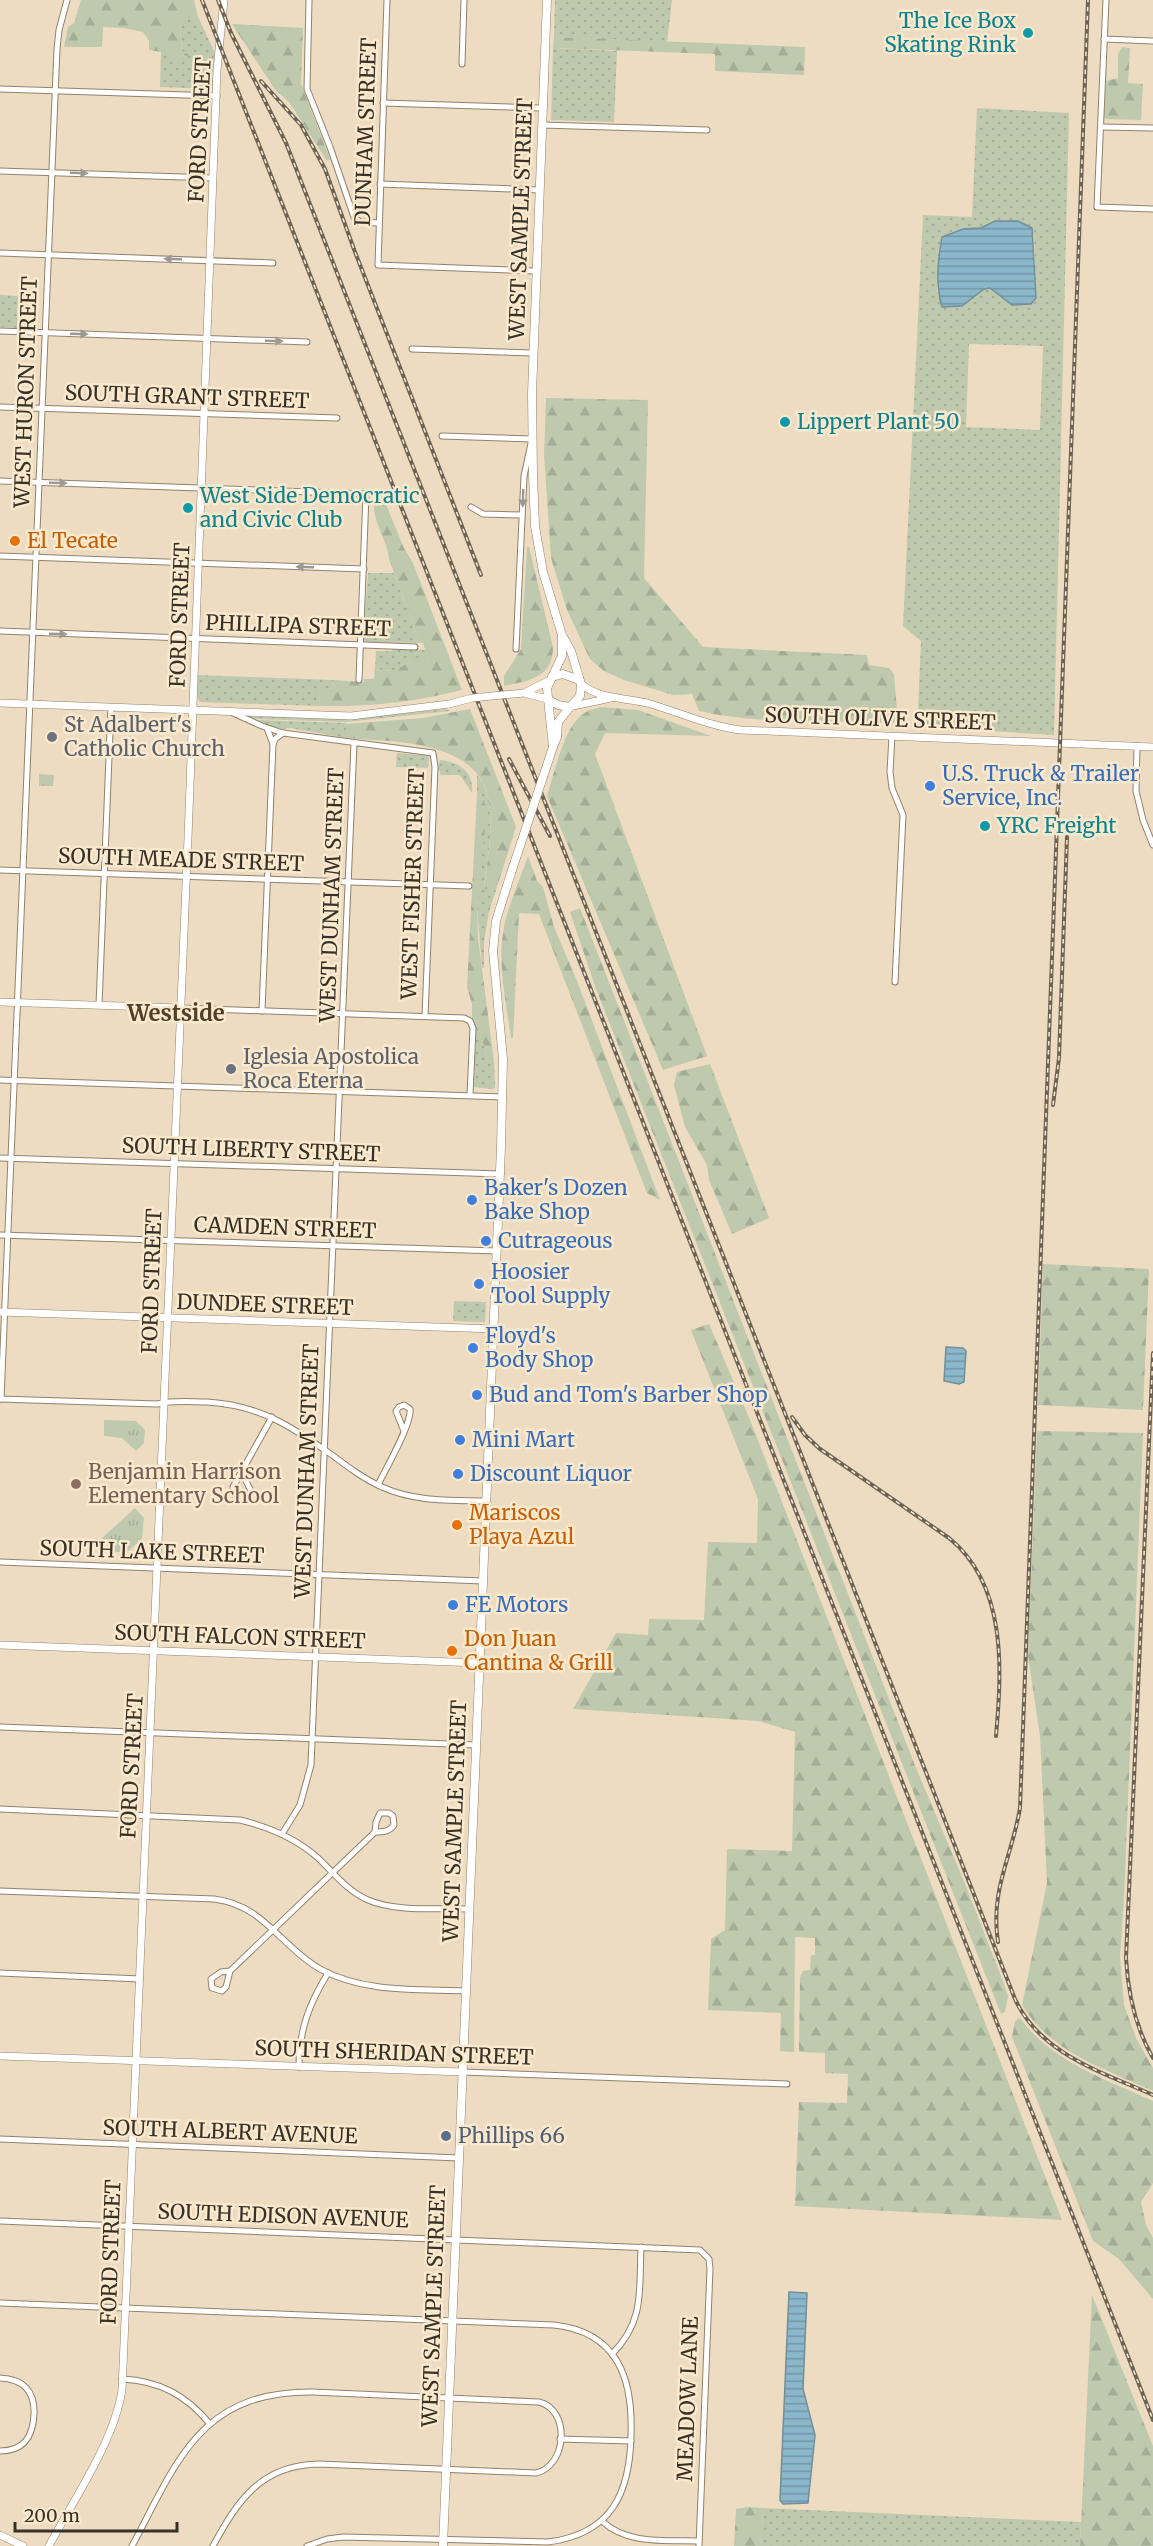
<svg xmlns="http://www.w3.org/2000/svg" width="1153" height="2546" font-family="Merriweather,serif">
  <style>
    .grass { fill: url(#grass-dots); fill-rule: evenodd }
    .forest { fill: url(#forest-firs) }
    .park { fill: url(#park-tufts) }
    .water { fill: url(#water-rules); stroke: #728f9a; stroke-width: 1.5 }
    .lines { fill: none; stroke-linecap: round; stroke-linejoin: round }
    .minor-casing { stroke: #92826a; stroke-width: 7 }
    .tertiary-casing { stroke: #92826a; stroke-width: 8 }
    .secondary-casing { stroke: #92826a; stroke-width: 9 }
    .minor { stroke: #fff; stroke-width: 5 }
    .tertiary { stroke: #fff; stroke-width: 7 }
    .secondary { stroke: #fff; stroke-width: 8 }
    .rail-casing { stroke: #6d6354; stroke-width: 4 }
    .rail { stroke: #fbe9ce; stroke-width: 1.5; stroke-dasharray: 4.5; stroke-linecap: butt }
    .tertiary-bridge-casing { stroke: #92826a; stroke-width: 8; stroke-linecap: butt }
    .secondary-bridge-casing { stroke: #92826a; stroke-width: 9; stroke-linecap: butt }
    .tertiary-bridge { stroke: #fff; stroke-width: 7 }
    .secondary-bridge { stroke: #fff; stroke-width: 8 }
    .oneway { fill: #9c9893 }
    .culture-dot { fill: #0f9aa8; stroke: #fbe9ce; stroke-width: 2 }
    .food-dot { fill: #e8710a; stroke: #fbe9ce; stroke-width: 2 }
    .worship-dot { fill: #6b7280; stroke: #fbe9ce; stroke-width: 2 }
    .shop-dot { fill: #3f7fe0; stroke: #fbe9ce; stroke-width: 2 }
    .education-dot { fill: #8d6e63; stroke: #fbe9ce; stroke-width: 2 }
    .service-dot { fill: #5c6f8a; stroke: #fbe9ce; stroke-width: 2 }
    .labels { text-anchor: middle; stroke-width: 5; stroke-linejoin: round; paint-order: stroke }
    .culture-label { font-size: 21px; fill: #0d838f; stroke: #fbe9ce; text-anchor: start }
    .street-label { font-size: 21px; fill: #383127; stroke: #fbe9ce }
    .food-label { font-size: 21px; fill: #c56008; stroke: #fbe9ce; text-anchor: start }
    .worship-label { font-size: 21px; fill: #5b616d; stroke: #fbe9ce; text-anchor: start }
    .shop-label { font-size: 21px; fill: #366cbe; stroke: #fbe9ce; text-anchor: start }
    .education-label { font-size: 21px; fill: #785e54; stroke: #fbe9ce; text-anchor: start }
    .service-label { font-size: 21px; fill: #4e5e75; stroke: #fbe9ce; text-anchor: start }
    .neighbourhood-label { font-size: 22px; font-weight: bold; fill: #4e402a; stroke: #fbe9ce }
  </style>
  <defs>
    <pattern id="grass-dots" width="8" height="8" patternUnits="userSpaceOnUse" patternTransform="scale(1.5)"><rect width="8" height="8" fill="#bec9ae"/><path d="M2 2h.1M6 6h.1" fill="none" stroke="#a4ad96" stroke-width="1.8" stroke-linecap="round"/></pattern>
    <pattern id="forest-firs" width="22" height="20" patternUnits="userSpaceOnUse" patternTransform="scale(1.5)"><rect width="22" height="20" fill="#bec9ae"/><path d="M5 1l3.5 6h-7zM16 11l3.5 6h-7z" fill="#a4ad96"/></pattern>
    <pattern id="park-tufts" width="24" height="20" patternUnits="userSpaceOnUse" patternTransform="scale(1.5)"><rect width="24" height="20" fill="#bec9ae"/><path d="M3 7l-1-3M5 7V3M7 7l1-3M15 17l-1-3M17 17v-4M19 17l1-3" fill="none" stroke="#a4ad96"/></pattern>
    <pattern id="water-rules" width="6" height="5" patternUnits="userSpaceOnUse" patternTransform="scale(1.5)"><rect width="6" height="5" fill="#8bb7cb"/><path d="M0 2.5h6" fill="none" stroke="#7395a5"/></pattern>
  </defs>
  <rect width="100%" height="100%" fill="#eddcc1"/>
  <g class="grass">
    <polygon points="555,0 672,0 667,42 554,37"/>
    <polygon points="198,17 214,51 213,89 160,87 161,52 189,55 182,51 180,27 185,19"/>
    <polygon points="553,48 617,51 614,122 551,120"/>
    <path d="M977,108l92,5 -15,622 -131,-8 -5,-18 3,-68 -18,-15 20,-411 49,2zM995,221l39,14 2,63 -33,1 -12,-11 -7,1 -22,17 -25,-14v-23l14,-37 30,-4zM969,344l74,2 -3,84 -74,-3z"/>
    <polygon points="0,295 18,296 17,328 0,327"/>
    <polygon points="368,573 394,573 420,643 367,642 363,640"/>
    <polygon points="393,648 426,650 428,662 412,661 393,671 375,669 376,651 392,651"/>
    <polygon points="198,675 333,680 332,688 320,690 319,706 200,702 197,697"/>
    <polygon points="446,709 450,711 346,722 256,719 255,721 245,716 351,719"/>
    <polygon points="257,720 346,723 346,738 290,728 282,729 269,726"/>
    <polygon points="397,753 429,756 428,768 396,767"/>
    <path d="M440,760c20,2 34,12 32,33l-12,-18h-20v-4l-3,-1z"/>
    <path d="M477,775c24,29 10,79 7,113l12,2 -7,22 -5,29v26l-2,1 -5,-61 6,-75 -2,-38h-4z"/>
    <polygon points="472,1019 477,1021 488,1061 494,1062 495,1088 492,1089 474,1087 476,1030"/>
    <polygon points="454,1301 486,1302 485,1322 453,1321"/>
    <polygon points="763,2508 1081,2522 1080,2546 761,2546"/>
  </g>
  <g class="forest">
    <polygon points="81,0 194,0 198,17 185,19 180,27 182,51 189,55 185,60 178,62 161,52 149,50 149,41 143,32 124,28 103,27 102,47 64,47 68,27 74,23"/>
    <polygon points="232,24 303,28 301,84 330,159 327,161 289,102 276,91"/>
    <polygon points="554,37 805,47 804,75 715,71 715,54 553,48"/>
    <polygon points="1122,47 1130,48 1128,83 1143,84 1141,120 1106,119 1104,117 1106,81 1118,78 1118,54"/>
    <path d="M546,398l102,2 -4,178 59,69 164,8 2,10 20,3 5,6 4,49c-64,-3 -138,2 -199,-12l-7,-17 -19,1 -49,-15 -20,-9 -14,-12 -23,-49 -16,-52 -7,-104z"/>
    <path d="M381,492l23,56 9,15 49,127c-47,12 -94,17 -143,16l1,-17 12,-1 1,-8 31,2v-3h10l1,-10 18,2 19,-10h16l-5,-18h-3l-31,-84c-1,-21 -23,-43 -12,-66z"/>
    <path d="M527,547h2l24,100c0,31 -25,34 -49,39v-10l17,-27z"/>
    <path d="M600,707l38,3 73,26 -106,-3 -10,21 112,302 -44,14 -116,-274c7,-22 17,-69 36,-82 5,-4 11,-5 17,-7z"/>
    <path d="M470,709l46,118 -20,63 -12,-1c3,-29 11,-63 4,-92 -13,-58 -96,-55 -142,-59v-14l77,-6z"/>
    <polygon points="477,794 480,794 487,807 477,907 478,938 494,1062 488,1061 477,1021 472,1019 472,1004 467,987"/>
    <path d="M528,856l9,25 6,6 11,40 23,54 83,219 -13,-7 -108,-279 -20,-1 -6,125h-2c-5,-37 -14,-74 -7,-111 5,-25 16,-47 24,-71z"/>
    <polygon points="580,908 916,1768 963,1879 1003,1981 1008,1996 1005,2012 1001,2014 596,989 570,912"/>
    <polygon points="710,1064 769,1218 732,1234 709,1180 707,1165 685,1127 674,1085 677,1072"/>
    <polygon points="1043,1264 1149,1269 1143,1410 1038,1405"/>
    <polygon points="709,1324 750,1420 1062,2220 795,2206 799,2102 847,2103 848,2074 825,2073 825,2053 799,2052 800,1977 803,1971 810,1970 811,1955 815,1955 815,1938 795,1937 794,2052 780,2051 781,2013 708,2010 711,1939 725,1930 727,1849 792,1851 795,1732 759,1721 573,1709 616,1633 648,1635 649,1619 704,1620 708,1542 757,1543 758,1499 691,1330"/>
    <path d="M1037,1431l106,2 -19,465 -4,60 4,47 12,33 17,30v23c-48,-22 -103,-39 -131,-86l25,-122 -7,-147 -12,-80z"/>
    <path d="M1020,2018c32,44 85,61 133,83v82l-12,19 5,23 7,13v61l-34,-40 -26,-18 -81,-204 3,-16z"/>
    <polygon points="1092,2295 1153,2446 1153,2546 1080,2546"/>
    <polygon points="748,2507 763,2508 761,2546 734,2546 736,2509"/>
  </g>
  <g class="park">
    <polygon points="39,774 54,775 53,786 39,786"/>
    <polygon points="104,1420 136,1421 145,1430 144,1443 136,1451 122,1438 104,1436"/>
    <polygon points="135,1508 144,1518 142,1539 127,1552 113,1552 101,1539"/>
  </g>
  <g class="water">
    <path d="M995,221h23l14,7 4,70 -5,6 -19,1 -22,-17 -6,1 -22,17 -20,1c-7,-24 -4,-46 0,-70l21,-8 18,-1z"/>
    <polygon points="946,1347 963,1348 966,1351 964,1382 959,1384 944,1381"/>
    <polygon points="789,2292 807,2293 803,2389 815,2435 808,2503 783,2504 780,2500"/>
  </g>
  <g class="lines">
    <g class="minor-casing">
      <g id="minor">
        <polyline points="309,0 307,89 330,147 354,217 360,222 379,223"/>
        <polyline points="387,0 378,265 536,271"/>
        <polyline points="1106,0 1097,207 1153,209"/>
        <polyline points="1104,39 1153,41"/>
        <polyline points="462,64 464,0"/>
        <polyline points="0,89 217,96"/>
        <polyline points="383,103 543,108"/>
        <polyline points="542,125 707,130"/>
        <polyline points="1101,127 1153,128"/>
        <polyline points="0,171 213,178"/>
        <polyline points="380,184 540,190"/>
        <polyline points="0,253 273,263"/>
        <polyline points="0,331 307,342"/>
        <polyline points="412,349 533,353"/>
        <polyline points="0,407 337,418"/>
        <polyline points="442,436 532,439 524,476 516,649"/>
        <polyline points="0,481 366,494 359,680"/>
        <polyline points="471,507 483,514 522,515"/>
        <polyline points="0,556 364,569"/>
        <polyline points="0,631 415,647"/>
        <polyline points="233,713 262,726 283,733 433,753 435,767 425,1016"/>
        <polyline points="267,728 273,744"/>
        <polyline points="892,736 890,772 892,788 903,815 895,982"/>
        <polyline points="1137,746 1136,791 1143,820 1153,845"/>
        <polyline points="0,870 469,886"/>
        <polyline points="99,1005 111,707"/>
        <polyline points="181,1008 464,1018 470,1021 473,1028 470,1095"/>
        <polyline points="262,1011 273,744 275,739 283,733"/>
        <polyline points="0,1080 503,1097"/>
        <polyline points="0,1158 501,1174"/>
        <polyline points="0,1235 497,1251"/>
        <path d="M0,1399l157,5c17,-4 33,-2 50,-2 52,3 84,24 125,53 16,12 32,24 50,32 33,15 69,13 104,14"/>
        <polyline points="1,1399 57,49 59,30 67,0"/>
        <polyline points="242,1473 251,1491 248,1497 239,1498 234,1495 233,1487 272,1417"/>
        <path d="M378,1485c7,-15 34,-61 32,-76l-6,-4 -5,2 -3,4 8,20"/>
        <polyline points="0,1562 483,1581"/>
        <polyline points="0,1727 476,1745"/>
        <path d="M0,1809l240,11c29,7 56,18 78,38 16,15 29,33 50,42 27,12 72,8 101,9"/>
        <polyline points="282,1834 300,1805 311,1765 354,743"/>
        <path d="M0,1891l214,8c50,6 66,47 106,70 44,24 97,20 146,22"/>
        <path d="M230,1971l-9,1 -10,7 1,9 10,3 4,-4 4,-16 145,-139 1,-10 4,-9h9l4,3 1,9c-5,7 -11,7 -19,7"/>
        <polyline points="0,1973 140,1979"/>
        <path d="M299,2067c0,-37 10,-63 29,-94"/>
        <polyline points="463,2072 787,2084"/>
        <polyline points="0,2139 459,2158"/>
        <polyline points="0,2221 700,2250 709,2259 710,2269 699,2546"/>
        <path d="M0,2303l554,22c64,7 79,54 77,110 -1,59 -20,99 -83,107l-205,-5 -16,2 -20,7"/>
        <path d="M612,2354c33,-33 27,-64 29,-107"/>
        <path d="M0,2378c23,1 35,13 34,36 -1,23 -10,37 -34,37"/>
        <path d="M122,2379c38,2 64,16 88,45"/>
        <polyline points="560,2439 631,2441"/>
        <path d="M602,2521c25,24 64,19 97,20"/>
        <path d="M132,2546c46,-86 68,-155 181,-154l226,10c32,8 28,64 -3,71l-217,-9c-58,1 -81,36 -106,82"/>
      </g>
    </g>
    <g class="tertiary-casing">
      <g id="tertiary">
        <path d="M581,684c20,16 42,13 66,19 32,9 61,23 94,27l412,17"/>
        <polyline points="524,693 548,681"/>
        <polyline points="524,693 547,699"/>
        <polyline points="0,703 351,716 449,704"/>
        <polyline points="573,706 611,698"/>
        <polyline points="0,1002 181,1008"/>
        <polyline points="0,1312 494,1329"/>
        <polyline points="0,1645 479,1663"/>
        <polyline points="0,2056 463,2072"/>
        <polyline points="0,2535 23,2546"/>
        <path d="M49,2546c25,-47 65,-104 73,-156l66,-1552 29,-768 7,-70"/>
      </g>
    </g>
    <g class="secondary-casing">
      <g id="secondary">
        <polyline points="547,0 532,394 533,475 535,526 543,572 562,635 571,651 581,684 580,696 570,707 558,705 547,699"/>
        <polyline points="552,677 563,674 579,680"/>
        <polyline points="553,747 547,688 562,656 562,636"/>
        <polyline points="553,747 557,737 558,722 570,707"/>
        <polyline points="443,2546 501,1147 503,1059 493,951 496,921 511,873"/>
      </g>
    </g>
    <use href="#minor" class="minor"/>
    <use href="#tertiary" class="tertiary"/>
    <use href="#secondary" class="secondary"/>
    <g class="rail-casing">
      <g id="rail">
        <polyline points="202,0 1153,2420"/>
        <path d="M218,0l13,33 55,110 729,1856c25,55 87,73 138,96"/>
        <polyline points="261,81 301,125 325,169 355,252 481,575"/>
        <polyline points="509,759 550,836"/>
        <polyline points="1053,1105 1059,1058 1067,837"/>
        <path d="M1153,1353l-27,605c2,36 9,69 27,100"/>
        <path d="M792,1417l13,18 15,14 129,89c58,47 53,131 47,198"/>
        <path d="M998,1942c-8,-53 14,-85 22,-134l68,-1808"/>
      </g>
    </g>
    <use href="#rail" class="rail"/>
    <g class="tertiary-bridge-casing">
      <polyline id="tertiary-bridge" points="449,704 472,698 524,693"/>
    </g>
    <g class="secondary-bridge-casing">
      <polyline id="secondary-bridge" points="511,873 553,747"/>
    </g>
    <use href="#tertiary-bridge" class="tertiary-bridge"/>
    <use href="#secondary-bridge" class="secondary-bridge"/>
  </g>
  <defs><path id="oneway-solid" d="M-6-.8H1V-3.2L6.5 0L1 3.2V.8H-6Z" transform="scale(1.5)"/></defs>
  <g class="oneway">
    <use href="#oneway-solid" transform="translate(79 173) rotate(2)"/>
    <use href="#oneway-solid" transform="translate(173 259) rotate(-178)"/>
    <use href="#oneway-solid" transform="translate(79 334) rotate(2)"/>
    <use href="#oneway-solid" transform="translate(274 341) rotate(2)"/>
    <use href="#oneway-solid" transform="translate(58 483) rotate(2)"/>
    <use href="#oneway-solid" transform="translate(523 498) rotate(92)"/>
    <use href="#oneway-solid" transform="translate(305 567) rotate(-178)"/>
    <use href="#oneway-solid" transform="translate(58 634) rotate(2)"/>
  </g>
  <g class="culture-dot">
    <circle cx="1028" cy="33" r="6"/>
    <circle cx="785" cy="422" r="6"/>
    <circle cx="188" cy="508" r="6"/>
    <circle cx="985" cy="826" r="6"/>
  </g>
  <g class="food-dot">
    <circle cx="15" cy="541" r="6"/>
    <circle cx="457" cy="1525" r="6"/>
    <circle cx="452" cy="1651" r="6"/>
  </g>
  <g class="worship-dot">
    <circle cx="52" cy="737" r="6"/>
    <circle cx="231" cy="1069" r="6"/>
  </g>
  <g class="shop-dot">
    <circle cx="930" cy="786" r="6"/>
    <circle cx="472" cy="1200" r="6"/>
    <circle cx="486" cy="1241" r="6"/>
    <circle cx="479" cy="1284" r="6"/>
    <circle cx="473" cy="1348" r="6"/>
    <circle cx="477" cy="1395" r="6"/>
    <circle cx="460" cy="1440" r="6"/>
    <circle cx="458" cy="1474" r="6"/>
    <circle cx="453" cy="1605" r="6"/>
  </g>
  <circle class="education-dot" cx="76" cy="1484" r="6"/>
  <circle class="service-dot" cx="446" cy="2136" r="6"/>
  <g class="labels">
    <g class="culture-label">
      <text x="1016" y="28" text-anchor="end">The Ice Box<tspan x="1016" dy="24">Skating Rink</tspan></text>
      <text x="797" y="429">Lippert Plant 50</text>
      <text x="200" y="503">West Side Democratic<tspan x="200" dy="24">and Civic Club</tspan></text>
      <text x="997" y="833">YRC Freight</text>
    </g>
    <g class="street-label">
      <text transform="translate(200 130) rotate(-87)" y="7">FORD STREET</text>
      <text transform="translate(366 132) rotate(-88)" y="7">DUNHAM STREET</text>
      <text transform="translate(521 219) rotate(-88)" y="7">WEST SAMPLE STREET</text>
      <text transform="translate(26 392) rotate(-88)" y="7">WEST HURON STREET</text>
      <text transform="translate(187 397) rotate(2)" y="7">SOUTH GRANT STREET</text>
      <text transform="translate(180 615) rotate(-88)" y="7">FORD STREET</text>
      <text transform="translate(298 626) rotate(2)" y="7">PHILLIPA STREET</text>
      <text transform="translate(880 719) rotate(2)" y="7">SOUTH OLIVE STREET</text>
      <text transform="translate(181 860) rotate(2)" y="7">SOUTH MEADE STREET</text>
      <text transform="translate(413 884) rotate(-88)" y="7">WEST FISHER STREET</text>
      <text transform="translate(332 895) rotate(-88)" y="7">WEST DUNHAM STREET</text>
      <text transform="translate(251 1150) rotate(2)" y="7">SOUTH LIBERTY STREET</text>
      <text transform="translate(285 1228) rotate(2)" y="7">CAMDEN STREET</text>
      <text transform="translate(152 1281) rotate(-88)" y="7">FORD STREET</text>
      <text transform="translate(265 1305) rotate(2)" y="7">DUNDEE STREET</text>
      <text transform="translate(307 1471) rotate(-88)" y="7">WEST DUNHAM STREET</text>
      <text transform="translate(152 1552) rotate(2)" y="7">SOUTH LAKE STREET</text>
      <text transform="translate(240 1637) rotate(2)" y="7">SOUTH FALCON STREET</text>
      <text transform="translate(132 1766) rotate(-87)" y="7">FORD STREET</text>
      <text transform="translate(455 1821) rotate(-88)" y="7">WEST SAMPLE STREET</text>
      <text transform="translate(394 2053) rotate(2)" y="7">SOUTH SHERIDAN STREET</text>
      <text transform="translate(230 2132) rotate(2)" y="7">SOUTH ALBERT AVENUE</text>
      <text transform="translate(283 2216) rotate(2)" y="7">SOUTH EDISON AVENUE</text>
      <text transform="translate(111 2252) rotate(-88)" y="7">FORD STREET</text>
      <text transform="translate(434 2306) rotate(-88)" y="7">WEST SAMPLE STREET</text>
      <text transform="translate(688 2399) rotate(-88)" y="7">MEADOW LANE</text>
    </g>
    <g class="food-label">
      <text x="27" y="548">El Tecate</text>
      <text x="469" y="1520">Mariscos<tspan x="469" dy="24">Playa Azul</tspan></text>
      <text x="464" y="1646">Don Juan<tspan x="464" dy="24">Cantina &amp; Grill</tspan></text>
    </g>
    <g class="worship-label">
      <text x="64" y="732">St Adalbert's<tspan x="64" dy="24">Catholic Church</tspan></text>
      <text x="243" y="1064">Iglesia Apostolica<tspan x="243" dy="24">Roca Eterna</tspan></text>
    </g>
    <g class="shop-label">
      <text x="942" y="781">U.S. Truck &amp; Trailer<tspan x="942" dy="24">Service, Inc.</tspan></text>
      <text x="484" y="1195">Baker's Dozen<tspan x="484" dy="24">Bake Shop</tspan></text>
      <text x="498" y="1248">Cutrageous</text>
      <text x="491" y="1279">Hoosier<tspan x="491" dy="24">Tool Supply</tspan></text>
      <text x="485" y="1343">Floyd's<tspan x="485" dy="24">Body Shop</tspan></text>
      <text x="489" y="1402">Bud and Tom's Barber Shop</text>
      <text x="472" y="1447">Mini Mart</text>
      <text x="470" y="1481">Discount Liquor</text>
      <text x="465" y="1612">FE Motors</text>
    </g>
    <g class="education-label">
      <text x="88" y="1479">Benjamin Harrison<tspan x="88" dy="24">Elementary School</tspan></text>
    </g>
    <g class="service-label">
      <text x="458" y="2143">Phillips 66</text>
    </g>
    <g class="neighbourhood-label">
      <text x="176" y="1021">Westside</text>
    </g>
  </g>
  <path d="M15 2522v9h162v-9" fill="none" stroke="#383127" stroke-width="3"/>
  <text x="24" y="2522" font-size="18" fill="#383127" stroke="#fbe9ce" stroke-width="4.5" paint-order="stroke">200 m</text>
</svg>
